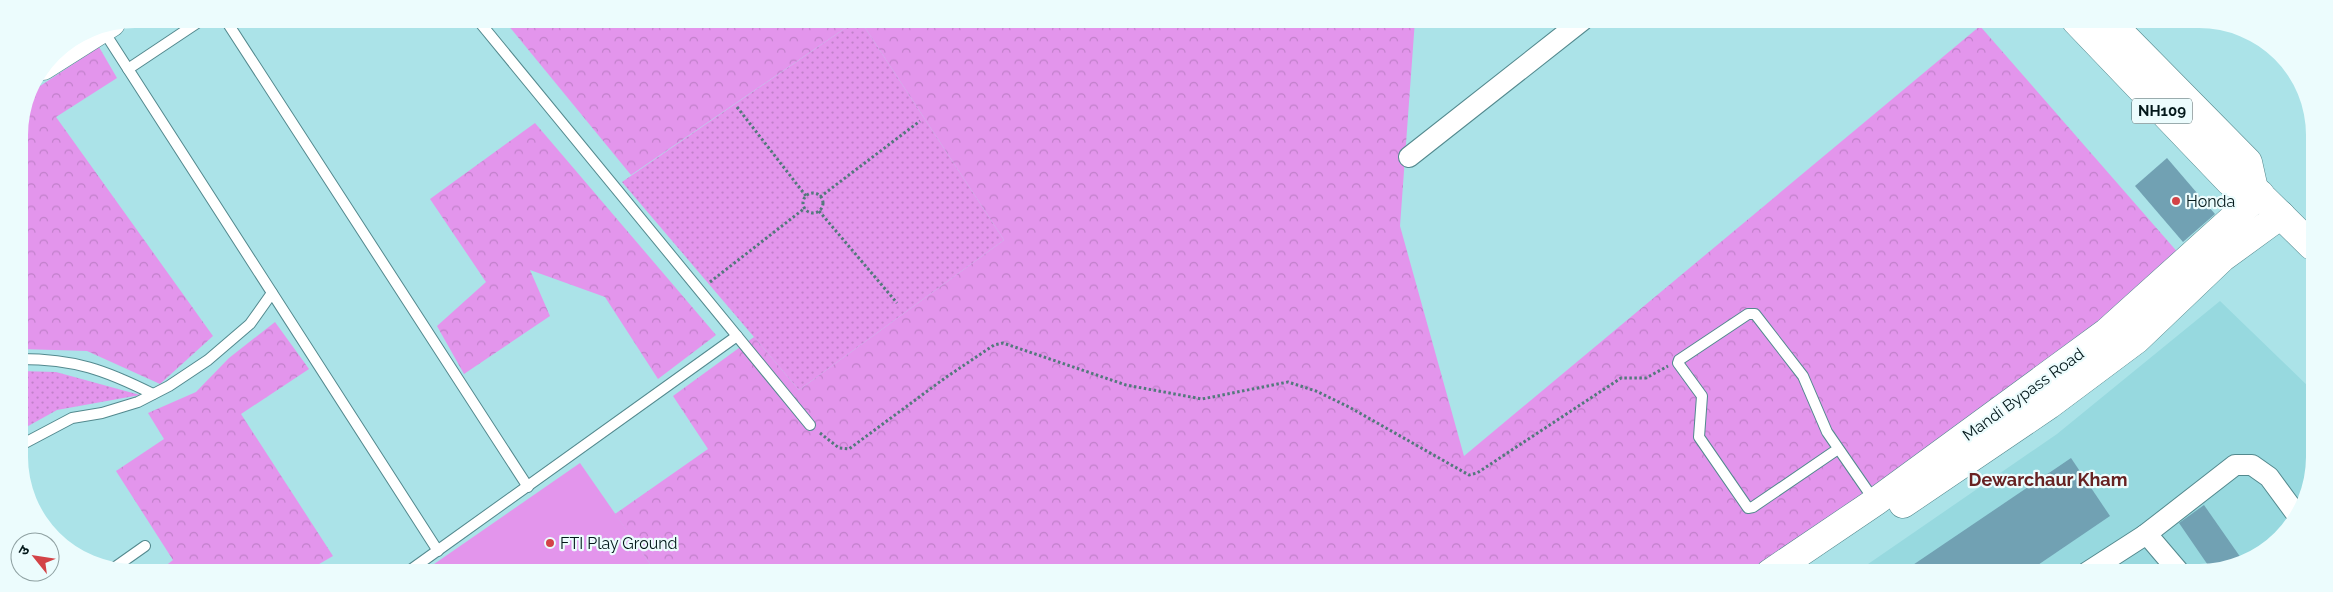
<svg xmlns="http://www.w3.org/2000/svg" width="2333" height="592" font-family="Raleway,'Noto Sans Devanagari',sans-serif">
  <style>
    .built { fill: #97d9df }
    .green { fill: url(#green-dots) }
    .forest { fill: url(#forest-crowns) }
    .pitch { fill: #e395ec }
    .building { fill: #71a1b3 }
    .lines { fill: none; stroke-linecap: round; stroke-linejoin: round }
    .service-casing { stroke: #53898e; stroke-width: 12 }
    .minor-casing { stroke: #53898e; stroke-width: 22 }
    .secondary-casing { stroke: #53898e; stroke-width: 29 }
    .trunk-casing { stroke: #53898e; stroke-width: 29 }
    .path { stroke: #53787c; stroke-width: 3; stroke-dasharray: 2.5 2.5; stroke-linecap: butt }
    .service { stroke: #fff; stroke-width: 10 }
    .minor { stroke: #fff; stroke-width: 20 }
    .secondary { stroke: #fff; stroke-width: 28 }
    .trunk { stroke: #fff; stroke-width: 28 }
    .poi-dot { fill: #d34347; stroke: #ecfcfd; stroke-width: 2 }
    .labels { text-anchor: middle; stroke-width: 4.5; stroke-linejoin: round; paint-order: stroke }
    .shield { fill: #ecfcfd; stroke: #495c5e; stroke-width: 1 }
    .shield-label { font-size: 15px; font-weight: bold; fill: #03181a }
    .poi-label { font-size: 16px; fill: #03181a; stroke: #ecfcfd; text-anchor: start }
    .street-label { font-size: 16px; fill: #03181a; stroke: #ecfcfd }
    .neighbourhood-label { font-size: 18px; font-weight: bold; fill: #672222; stroke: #ecfcfd }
  </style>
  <defs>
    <pattern id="green-dots" width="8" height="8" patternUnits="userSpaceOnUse" patternTransform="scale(1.25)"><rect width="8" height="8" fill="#e395ec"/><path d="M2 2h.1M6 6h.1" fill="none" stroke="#c180ca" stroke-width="1.8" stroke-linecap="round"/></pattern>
    <pattern id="forest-crowns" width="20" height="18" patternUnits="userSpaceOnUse" patternTransform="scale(1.25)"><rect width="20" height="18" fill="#e395ec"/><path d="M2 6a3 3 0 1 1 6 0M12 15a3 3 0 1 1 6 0" fill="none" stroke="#c180ca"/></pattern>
  </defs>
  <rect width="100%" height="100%" fill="#abe3e8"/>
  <polygon class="built" points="2220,301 2312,390 2312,480 2274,545 2205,573 1855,573 2057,434"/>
  <g class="green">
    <polygon points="857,20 860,20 1004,240 799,390 622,182"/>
    <polygon points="20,371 56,372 140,395 57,410 21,430"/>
  </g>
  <g class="forest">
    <polygon points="503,19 857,20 631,175"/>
    <polygon points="860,20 1415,20 1400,226 1464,456 1980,26 2187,263 1954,434 1749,573 655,571 615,514 708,449 673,396 754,337 799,390 1004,240"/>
    <polygon points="99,47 117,78 56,117 213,336 160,384 87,351 20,349 19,128 28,94"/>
    <polygon points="535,123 716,335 658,379 605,297 530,270 550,316 464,374 437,326 486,282 430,199"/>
    <polygon points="275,322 309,369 241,414 333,556 307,571 159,571 173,560 116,471 164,439 148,413 196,392 229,358"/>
  </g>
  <polygon class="pitch" points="580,463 655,571 424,571"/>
  <g class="building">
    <polygon points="2167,158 2215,214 2183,242 2135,186"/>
    <polygon points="2071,458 2110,516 2026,573 1901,573"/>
    <polygon points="2204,505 2241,558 2212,571 2179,523"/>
  </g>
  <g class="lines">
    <g class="service-casing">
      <g id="service">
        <polyline points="225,19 528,487"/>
        <polyline points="477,19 810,425"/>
        <polyline points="103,30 438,551"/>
        <polyline points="128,69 203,19"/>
        <path d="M20,359c55,0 85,11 133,35"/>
        <polyline points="21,445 72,418 102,413 138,402 169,386 208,360 250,324 272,293"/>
        <polyline points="1838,449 1753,507 1748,508 1699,437 1702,396 1678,363 1679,360 1748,314 1755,314 1803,376 1827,432 1874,500"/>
        <polyline points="111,570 145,546"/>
        <polyline points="409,571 737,336"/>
      </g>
    </g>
    <g class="minor-casing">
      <g id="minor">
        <polyline points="1409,157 1583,20"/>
        <polyline points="2145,535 2235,465 2252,465 2269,477 2294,511"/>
        <polyline points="2086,573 2145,535 2151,539 2180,573"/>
      </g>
    </g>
    <g class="secondary-casing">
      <g id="secondary">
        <polyline points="43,66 111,23"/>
        <polyline points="1903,504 2049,405 2136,340 2222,258 2281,215"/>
        <polyline points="1770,573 1875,502 2107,332 2260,194"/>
      </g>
    </g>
    <g class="trunk-casing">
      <g id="trunk">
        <polyline points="2076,21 2230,182 2254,189 2312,246"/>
        <polyline points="2109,21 2248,162 2254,189"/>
      </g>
    </g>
    <g class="path">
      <polyline points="737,107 806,196"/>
      <circle cx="813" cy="203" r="10"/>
      <polyline points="820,197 920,121"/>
      <polyline points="819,211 897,303"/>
      <polyline points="710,282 805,208"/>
      <polyline points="820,433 839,448 849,449 945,378 994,345 1003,343 1126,385 1202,399 1288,382 1316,391 1349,407 1469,475 1477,473 1621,378 1646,378 1668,366"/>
    </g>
    <use href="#service" class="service"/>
    <use href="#minor" class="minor"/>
    <use href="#secondary" class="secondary"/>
    <use href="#trunk" class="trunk"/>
  </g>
  <g class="poi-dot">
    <circle cx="2176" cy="201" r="5"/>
    <circle cx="550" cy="543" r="5"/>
  </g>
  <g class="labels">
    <rect class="shield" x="2132" y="98.5" width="60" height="25" rx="4"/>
    <g class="shield-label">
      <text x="2162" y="116">NH109</text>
    </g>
    <g class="poi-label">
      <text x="2186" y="207">Honda</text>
      <text x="560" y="549">FTI Play Ground</text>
    </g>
    <g class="street-label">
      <text transform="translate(2023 394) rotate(-36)" y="6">Mandi Bypass Road</text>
    </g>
    <g class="neighbourhood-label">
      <text x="2048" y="486">Dewarchaur Kham</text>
    </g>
  </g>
  <path d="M0 0H2333V592H0ZM135 28H2199A107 107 0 0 1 2306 135V457A107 107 0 0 1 2199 564H135A107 107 0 0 1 28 457V135A107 107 0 0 1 135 28Z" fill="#ecfcfd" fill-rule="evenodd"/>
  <g transform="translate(35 557) rotate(300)"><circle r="24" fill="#ecfcfd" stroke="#8fa1a2"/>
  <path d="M0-4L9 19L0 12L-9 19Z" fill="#d34347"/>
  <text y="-8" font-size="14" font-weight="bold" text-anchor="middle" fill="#03181a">उ</text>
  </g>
</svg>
